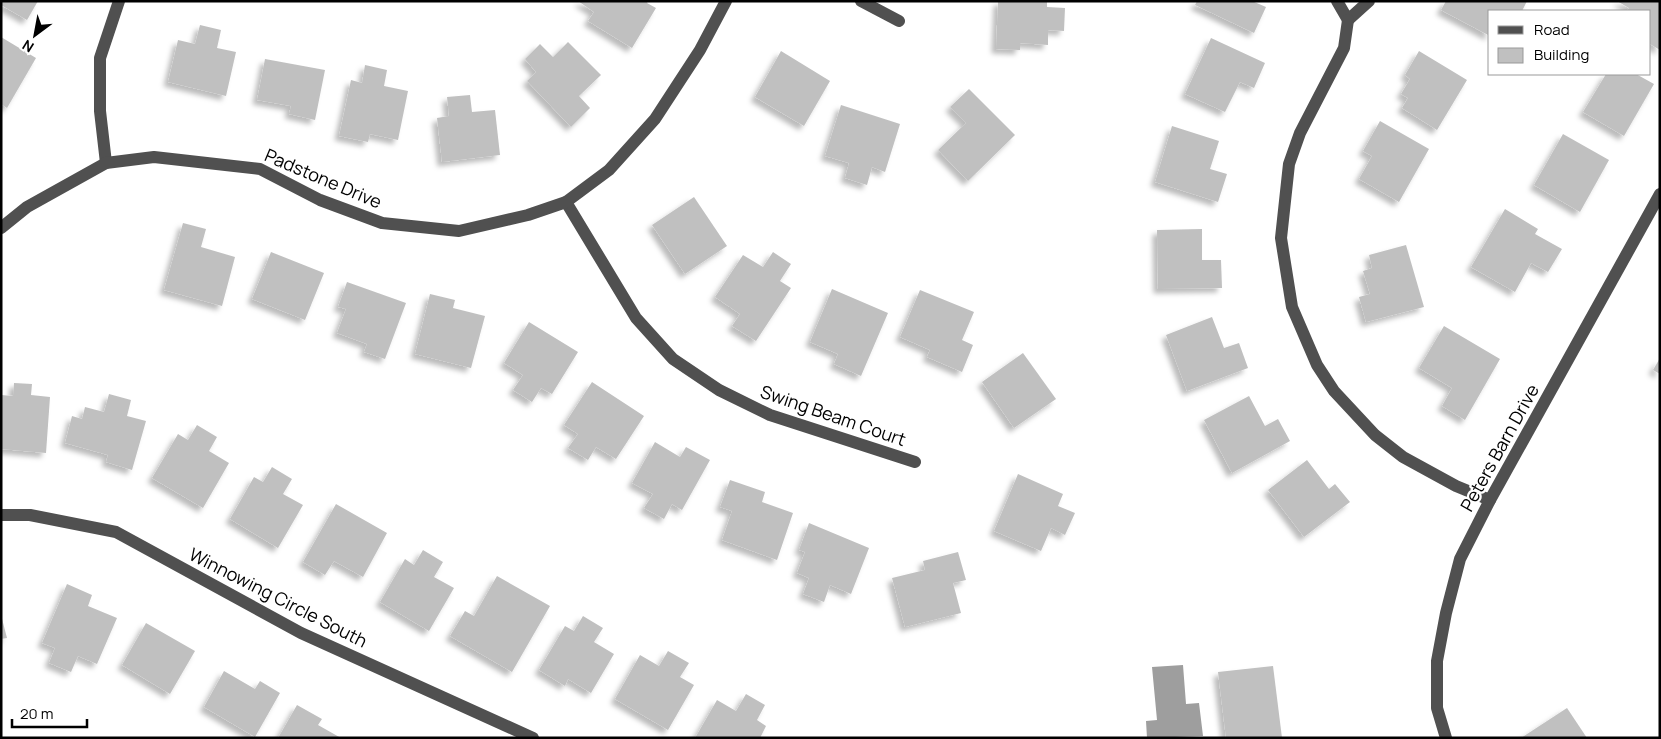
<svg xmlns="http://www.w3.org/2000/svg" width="1661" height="739" font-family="Manrope,sans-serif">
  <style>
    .water { fill: #9e9e9e }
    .building { fill: #c0c0c0; filter: url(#shadow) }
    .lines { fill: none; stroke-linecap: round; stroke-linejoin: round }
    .minor { stroke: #505050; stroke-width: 12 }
    .labels { text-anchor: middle; stroke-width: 4.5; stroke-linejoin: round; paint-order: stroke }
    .street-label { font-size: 18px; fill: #000; stroke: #fff }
  </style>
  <defs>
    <filter id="shadow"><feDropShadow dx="-4.5" dy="4.5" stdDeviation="2.5" flood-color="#0004"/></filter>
  </defs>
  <rect width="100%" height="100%" fill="#fff"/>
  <polygon class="water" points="1183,665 1186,704 1199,703 1203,736 1147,738 1146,721 1157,720 1152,667"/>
  <g class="building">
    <polygon points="1,1 38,1 27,20 1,5"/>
    <polygon points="578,1 648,1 647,3 656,8 632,48 588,21 594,12"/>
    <polygon points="998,1 1047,1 1047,7 1065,8 1064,31 1048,30 1048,45 1020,43 1020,50 996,49"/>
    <polygon points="1197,1 1252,1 1266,7 1254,33 1195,5"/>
    <polygon points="1446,1 1527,1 1522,11 1490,11 1490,36 1441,10"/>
    <polygon points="1617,1 1660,1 1660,50 1650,44 1650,11 1627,11 1629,8"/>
    <polygon points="200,25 221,30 217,48 236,52 226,96 168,82 178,40 195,44"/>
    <polygon points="1,37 36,58 7,108 1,104"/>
    <polygon points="1211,38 1265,63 1254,88 1240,82 1225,112 1185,94"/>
    <polygon points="568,42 601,75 579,96 590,108 571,127 527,81 536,72 525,59 540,44 553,57"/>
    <polygon points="781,51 830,81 804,126 755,97"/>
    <polygon points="1419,51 1467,80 1437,130 1402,108 1408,98 1401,94 1410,79 1405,75"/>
    <polygon points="265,59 325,70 315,120 289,114 291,106 257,100"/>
    <polygon points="365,65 387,70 384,86 408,91 398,140 370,134 368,142 339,136 351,80 362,83"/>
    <polygon points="1606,74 1636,74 1654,84 1624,136 1583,112"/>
    <polygon points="969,89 1015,135 968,181 938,150 966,123 950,107"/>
    <polygon points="470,95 472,112 495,110 500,155 442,162 437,118 449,116 447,97"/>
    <polygon points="841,105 900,124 885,172 872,167 867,185 845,178 849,163 825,156"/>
    <polygon points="1380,121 1429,149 1399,202 1359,179 1372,156 1363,151"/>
    <polygon points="1172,126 1219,141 1210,169 1227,174 1218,202 1155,182"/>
    <polygon points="1563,134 1609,160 1580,212 1534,185"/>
    <polygon points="694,197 727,246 685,274 652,225"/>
    <polygon points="1505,209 1538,229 1535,234 1562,249 1548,272 1531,263 1515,292 1471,267"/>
    <polygon points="183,223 206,229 201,247 235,257 222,306 164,290"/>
    <polygon points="1202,229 1202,260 1221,260 1222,288 1158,289 1157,230"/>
    <polygon points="1406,245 1424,307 1366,322 1359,297 1370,294 1363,271 1372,268 1369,255"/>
    <polygon points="271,252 324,273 305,320 252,299"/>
    <polygon points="773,252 791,264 780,281 791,288 756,341 732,326 740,314 715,297 743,255 763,267"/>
    <polygon points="347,282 406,303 385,359 364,352 367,344 337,333 346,309 338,307"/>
    <polygon points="832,289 888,313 861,376 834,364 838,354 810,342"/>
    <polygon points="920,290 974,312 962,340 973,345 962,372 927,357 930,350 900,337"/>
    <polygon points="430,294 455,300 453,308 485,316 471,368 415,354"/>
    <polygon points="1212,317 1224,348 1239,343 1248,368 1187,391 1166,335"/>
    <polygon points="529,322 578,352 552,394 541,388 532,402 513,390 523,375 504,363"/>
    <polygon points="1444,326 1500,359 1465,420 1442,406 1452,388 1419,368"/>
    <polygon points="1023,353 1056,399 1014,428 982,382"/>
    <polygon points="1660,358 1660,374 1653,370"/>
    <polygon points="592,382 644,416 616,459 596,447 588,460 568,448 578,434 564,425"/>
    <polygon points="14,383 32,384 31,395 50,397 46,453 1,449 1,395 13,396"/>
    <polygon points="109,394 131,400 127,416 146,421 132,470 106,462 108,455 65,443 72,416 82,419 85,407 104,412"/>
    <polygon points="1249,396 1265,426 1278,419 1290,441 1232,473 1204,420"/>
    <polygon points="197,425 217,437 209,451 229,463 203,508 152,478 178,434 188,440"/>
    <polygon points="655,442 680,457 686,447 710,460 682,510 672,504 664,519 644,508 653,494 632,483"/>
    <polygon points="1307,460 1329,489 1335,484 1350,502 1304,537 1268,490"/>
    <polygon points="272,467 292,479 283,494 303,505 278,548 230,519 254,477 263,482"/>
    <polygon points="1018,474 1063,494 1058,506 1075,513 1065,535 1051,528 1041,551 994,531"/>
    <polygon points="730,480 765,492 762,502 793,513 777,560 722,540 732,511 720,507"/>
    <polygon points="336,504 387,533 363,577 334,561 325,575 303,562"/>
    <polygon points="809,523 869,548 851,594 830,585 824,602 803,594 809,578 797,573 805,552 799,550"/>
    <polygon points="423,550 443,562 434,577 454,588 429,631 380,602 405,559 414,565"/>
    <polygon points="958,552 966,580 953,583 961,613 905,627 892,578 925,570 923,561"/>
    <polygon points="497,576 550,606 512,672 450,636 465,611 474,616"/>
    <polygon points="67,584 92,595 88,606 117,618 97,664 78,656 71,672 49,663 55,648 42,643"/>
    <polygon points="1,615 7,638 1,639"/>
    <polygon points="583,616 603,628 594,642 614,654 591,693 568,679 565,686 539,670 565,626 574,631"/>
    <polygon points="146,623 195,651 170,694 122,665"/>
    <polygon points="668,651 689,663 680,677 694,685 668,730 615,699 640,655 659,666"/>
    <polygon points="1273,666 1282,738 1226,738 1218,672"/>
    <polygon points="224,671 255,689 260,681 280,693 255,737 204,707"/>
    <polygon points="746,694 765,705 757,720 766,726 760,738 695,738 717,700 736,711"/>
    <polygon points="297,705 322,719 318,725 341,738 278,738"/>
    <polygon points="1567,708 1587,738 1521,738"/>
  </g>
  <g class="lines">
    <g class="minor">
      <polyline points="861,1 899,21"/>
      <polyline points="1337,1 1348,20 1369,1"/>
      <polyline points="1348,20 1344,48 1300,133 1289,164 1281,238 1292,307 1317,365 1334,391 1375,435 1403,457 1456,486 1490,500"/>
      <polyline points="106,163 100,111 100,58 119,1"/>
      <polyline points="566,202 636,318 673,359 719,390 770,415 915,462"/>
      <polyline points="1,228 27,207 106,163 154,157 260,169 320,200 382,223 459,231 528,215 566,202 609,170 655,119 700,50 726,1"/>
      <polyline points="1,515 30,515 116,532 301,633 533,738"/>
      <polyline points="1446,738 1437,708 1437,661 1446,613 1460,559 1490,500 1660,194"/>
    </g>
  </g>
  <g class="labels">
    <g class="street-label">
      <text transform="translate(323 179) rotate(23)" y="6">Padstone Drive</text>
      <text transform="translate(833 416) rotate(19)" y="6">Swing Beam Court</text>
      <text transform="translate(1500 448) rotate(-61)" y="6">Peters Barn Drive</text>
      <text transform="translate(278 598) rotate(27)" y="6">Winnowing Circle South</text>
    </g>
  </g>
  <rect width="1661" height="739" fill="none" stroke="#000000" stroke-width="5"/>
  <rect x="1488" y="10" width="162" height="65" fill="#ffffff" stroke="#999999"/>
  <rect x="1498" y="26" width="25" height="8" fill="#505050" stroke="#999999"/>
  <text x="1534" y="35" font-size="15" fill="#000000">Road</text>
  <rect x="1498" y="48" width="25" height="15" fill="#c0c0c0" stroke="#999999"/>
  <text x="1534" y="60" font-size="15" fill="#000000">Building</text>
  <g transform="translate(35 35) rotate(212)" stroke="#ffffff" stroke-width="4" paint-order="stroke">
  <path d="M0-4L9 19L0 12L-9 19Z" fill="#000000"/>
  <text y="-8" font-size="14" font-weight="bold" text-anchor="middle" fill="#000000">N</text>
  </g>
  <path d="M12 719v8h75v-8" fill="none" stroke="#000000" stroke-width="2.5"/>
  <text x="20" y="719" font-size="15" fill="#000000" stroke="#ffffff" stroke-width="4" paint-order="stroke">20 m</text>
</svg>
